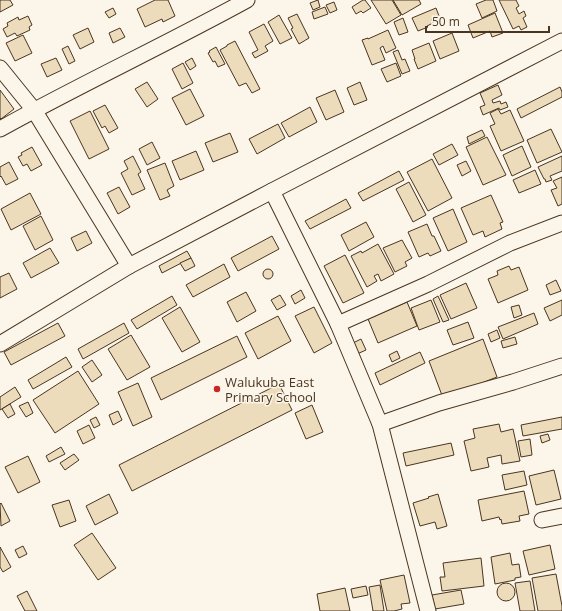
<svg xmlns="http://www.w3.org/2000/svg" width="562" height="611" font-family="'Open Sans',sans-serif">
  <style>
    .building { fill: #ecdcbc; stroke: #4a3520 }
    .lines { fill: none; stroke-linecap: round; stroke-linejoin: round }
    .minor-casing { stroke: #4a3520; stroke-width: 17 }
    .minor { stroke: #fbf6e9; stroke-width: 15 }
    .poi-dot { fill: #c62828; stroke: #fbf6e9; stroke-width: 1.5 }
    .labels { text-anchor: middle; stroke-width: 3; stroke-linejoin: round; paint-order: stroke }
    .poi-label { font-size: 13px; fill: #4a3520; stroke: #fbf6e9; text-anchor: start }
  </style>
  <rect width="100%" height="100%" fill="#fbf6e9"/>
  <g class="building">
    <polygon points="0,0 10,0 13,5 0,12"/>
    <polygon points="155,0 168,0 175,16 163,22 162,19 145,27 137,9"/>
    <polygon points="318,0 320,7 313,10 310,3"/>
    <polygon points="363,0 365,0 371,8 363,13 361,11 356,14 352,7"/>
    <polygon points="371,0 392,0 401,15 386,24"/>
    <polygon points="393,0 419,0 421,4 402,15"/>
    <polygon points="486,0 493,0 497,11 482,18 476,4"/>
    <polygon points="499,0 516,0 519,6 516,8 519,14 524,11 526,16 523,18 527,27 521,30 519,26 513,29"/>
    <polygon points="334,2 337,10 330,13 326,5"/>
    <polygon points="325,7 328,14 314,19 312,12"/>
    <polygon points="113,8 116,14 109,18 105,12"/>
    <polygon points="436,8 439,16 432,19 433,23 427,26 428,27 418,31 412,18"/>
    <polygon points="495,13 503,33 492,37 490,31 473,38 468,25"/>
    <polygon points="297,14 309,38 299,44 291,29 293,28 288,18"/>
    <polygon points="279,15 292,38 280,44 268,22"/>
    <polygon points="28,16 32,25 29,27 30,30 17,36 15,33 7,37 3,29 8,26 7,23 18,17 19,20"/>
    <polygon points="403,18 408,32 399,35 394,22"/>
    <polygon points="264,24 273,41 265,46 268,51 255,58 252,53 258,50 249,32"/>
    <polygon points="88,28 94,42 80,49 73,35"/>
    <polygon points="120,28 125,37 113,43 109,33"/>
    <polygon points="388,30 396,48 386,53 383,46 380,48 385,60 372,65 362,40 368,38 368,39"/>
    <polygon points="452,33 459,51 440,59 433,41"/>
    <polygon points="23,35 32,53 15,61 6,43"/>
    <polygon points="235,41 260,89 252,93 246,83 239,86 220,50 227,46 227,45"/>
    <polygon points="429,43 436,61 418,69 414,59 415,59 412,50"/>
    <polygon points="68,46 75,61 69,64 62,49"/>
    <polygon points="216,47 225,64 218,67 215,61 213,62 208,53 210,52 209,51"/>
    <polygon points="398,50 402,60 405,59 410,71 402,74 393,52"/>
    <polygon points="56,58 62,70 47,77 41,64"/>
    <polygon points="192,58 196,66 190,70 185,62"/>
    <polygon points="183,63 193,83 182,89 172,69"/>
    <polygon points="396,63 401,76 387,82 381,69"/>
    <polygon points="147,82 158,99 147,107 135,89"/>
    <polygon points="360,82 367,100 354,105 347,88"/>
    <polygon points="498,85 502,95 492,100 493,103 500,101 501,104 506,102 508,107 500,110 499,108 483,115 480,107 485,105 480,93"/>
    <polygon points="560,87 562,92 562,97 521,118 517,109"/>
    <polygon points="190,89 204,116 186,125 172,98"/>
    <polygon points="0,90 14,109 1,119 0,118"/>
    <polygon points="335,90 344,112 326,120 316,98"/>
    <polygon points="105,105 118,128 109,133 105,126 102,128 93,111"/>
    <polygon points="310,107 317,122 289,137 281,123"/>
    <polygon points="498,109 501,114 510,110 524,141 501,151 490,126 495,124 490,113"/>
    <polygon points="90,111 109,149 89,159 70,121"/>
    <polygon points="278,124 285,138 257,154 249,139"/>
    <polygon points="551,129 562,152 537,163 527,140"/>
    <polygon points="482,130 485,136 469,144 467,137"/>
    <polygon points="230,133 238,152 213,162 205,143"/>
    <polygon points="487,137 506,175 483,185 466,147"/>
    <polygon points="152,142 160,158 147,165 139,149"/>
    <polygon points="452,144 458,155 439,165 433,154"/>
    <polygon points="522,146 531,167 512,176 503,155"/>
    <polygon points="32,147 42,165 31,171 27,164 23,166 18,157 22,155 21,153"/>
    <polygon points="196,151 204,170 180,180 172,161"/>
    <polygon points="133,156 141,172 138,174 145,189 132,195 121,173 128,169 124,161"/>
    <polygon points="562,156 562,171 550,176 552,180 546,182 545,179 544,179 538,167"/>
    <polygon points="432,159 452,198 428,211 407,172"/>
    <polygon points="466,161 471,171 462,176 457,165"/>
    <polygon points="9,162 18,179 6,185 1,176 0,177 0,167"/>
    <polygon points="165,163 174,186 167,190 170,196 160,200 147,170"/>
    <polygon points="535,170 541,184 519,193 513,180"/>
    <polygon points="399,171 404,180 363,201 358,193"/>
    <polygon points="562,177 562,204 558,206 551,190 557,188 553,181"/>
    <polygon points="409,182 426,215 413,222 396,189"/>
    <polygon points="119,187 130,207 118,214 107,193"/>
    <polygon points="30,193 41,214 11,230 1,209"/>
    <polygon points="491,195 503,222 500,223 502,229 485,237 483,231 473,235 461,208"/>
    <polygon points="346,199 351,208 310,229 305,221"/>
    <polygon points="453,209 467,242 448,251 433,218"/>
    <polygon points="41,216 53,240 35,250 23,226"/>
    <polygon points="366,222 374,237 349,251 341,235"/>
    <polygon points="427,224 432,236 434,236 441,251 430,256 428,253 419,257 408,232"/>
    <polygon points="86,231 92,243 77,251 71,238"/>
    <polygon points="272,236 279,249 238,271 231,258"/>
    <polygon points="402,240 412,258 405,262 407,266 395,272 383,248"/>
    <polygon points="378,244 394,274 381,281 378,274 374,276 377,281 367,287 351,256 361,251 362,253"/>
    <polygon points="50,248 59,263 31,278 23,263"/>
    <polygon points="187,251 191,258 162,273 159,266"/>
    <polygon points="345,255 364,293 343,303 324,266"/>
    <polygon points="191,258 195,266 185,271 180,263"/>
    <polygon points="224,264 230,277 193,297 186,285"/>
    <polygon points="509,266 511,270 519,267 528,290 498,303 488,279 498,275 497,271"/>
    <circle cx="268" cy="274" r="5"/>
    <polygon points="9,273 17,289 0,298 0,277"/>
    <polygon points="556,280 561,291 550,295 546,285"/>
    <polygon points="466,283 477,308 451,319 440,295"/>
    <polygon points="301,290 305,298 295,304 291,296"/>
    <polygon points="246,292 256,311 237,322 227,302"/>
    <polygon points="280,295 286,305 277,310 271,300"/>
    <polygon points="172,296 177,305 137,329 131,320"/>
    <polygon points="438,296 449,320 443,322 433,299"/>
    <polygon points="431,300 440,322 419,330 411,308"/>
    <polygon points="562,300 562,315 550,321 544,308"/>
    <polygon points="407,302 417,326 378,343 368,319"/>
    <polygon points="519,305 522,315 514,318 511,307"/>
    <polygon points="180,307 200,342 182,352 162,318"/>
    <polygon points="314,307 332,343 314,353 295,316"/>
    <polygon points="534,313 538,324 503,339 498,327"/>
    <polygon points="278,316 291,341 258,359 245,333"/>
    <polygon points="468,322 474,338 453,345 447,330"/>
    <polygon points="58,323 65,336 11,365 4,352"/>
    <polygon points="124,323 129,333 83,359 78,349"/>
    <polygon points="497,330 500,338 491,342 488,334"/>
    <polygon points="131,335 150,367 127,380 108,349"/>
    <polygon points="237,336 247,357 161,400 151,378"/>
    <polygon points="515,337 517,344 503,348 501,341"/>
    <polygon points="361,339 366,350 357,354 353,343"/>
    <polygon points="483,339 497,377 443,398 429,361"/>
    <polygon points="397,351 400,358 392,362 389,355"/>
    <polygon points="420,352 425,363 380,385 375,373"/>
    <polygon points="66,357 72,367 33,389 28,380"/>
    <polygon points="92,360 102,375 92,382 82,367"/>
    <polygon points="78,371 99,404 55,433 33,400"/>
    <polygon points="138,383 152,417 133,426 118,392"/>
    <polygon points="279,384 292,410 132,491 119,465"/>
    <polygon points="15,387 21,397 0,410 0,397"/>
    <polygon points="28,402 33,413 26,417 19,406"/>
    <polygon points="10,404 15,414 8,418 2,409"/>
    <polygon points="312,405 323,432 306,439 295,413"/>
    <polygon points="118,411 122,420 113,425 109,415"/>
    <polygon points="96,417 100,425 94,428 90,420"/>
    <polygon points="562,417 562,429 523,436 521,425"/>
    <polygon points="499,424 501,432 513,429 520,461 502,464 501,455 487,458 489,467 471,471 464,441 475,438 473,429"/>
    <polygon points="89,425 95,438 83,444 77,431"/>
    <polygon points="548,434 550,440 542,443 540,436"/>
    <polygon points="530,439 532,455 521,457 518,441"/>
    <polygon points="451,443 454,455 406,466 403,453"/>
    <polygon points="61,447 65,454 49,462 46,456"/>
    <polygon points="74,454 79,460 65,470 60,463"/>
    <polygon points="28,456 40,482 18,493 5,467"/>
    <polygon points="554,470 561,499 536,505 529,476"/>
    <polygon points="524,471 527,485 505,490 502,475"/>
    <polygon points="524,491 529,514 519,516 520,521 502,524 501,519 500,520 499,517 482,521 478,500"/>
    <polygon points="109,494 118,513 95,525 86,506"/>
    <polygon points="438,494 447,526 437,529 435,522 420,526 413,503 429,498 428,497"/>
    <polygon points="69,500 76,521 60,527 52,505"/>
    <polygon points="1,503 10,521 1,526 0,504"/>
    <polygon points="92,533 116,568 98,580 74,545"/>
    <polygon points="550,545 555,569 529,575 523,551"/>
    <polygon points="23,546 27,554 19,558 15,550"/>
    <polygon points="0,547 11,567 3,572 0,567"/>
    <polygon points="510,553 512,565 519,564 521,577 515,578 515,580 495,584 491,557"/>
    <polygon points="481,558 484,586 442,591 440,577 445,577 443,563"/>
    <polygon points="556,574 562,606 562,611 538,611 532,578"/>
    <polygon points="404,575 410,603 401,604 402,609 394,611 387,611 380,580"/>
    <polygon points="530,581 535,611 520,611 515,583"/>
    <circle cx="506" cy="592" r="9"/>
    <polygon points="380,585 384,611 373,611 369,587"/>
    <polygon points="366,586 368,595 353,598 351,589"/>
    <polygon points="345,588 350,611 320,611 317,594"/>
    <polygon points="461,590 464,604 435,609 432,595"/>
    <polygon points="27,591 37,611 25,611 17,596"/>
  </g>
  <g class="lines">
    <g class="minor-casing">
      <g id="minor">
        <polyline points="0,68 34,110 129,266"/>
        <path d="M0,129c81,-45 165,-84 247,-129"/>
        <polyline points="272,191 338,324 380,424 428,611"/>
        <polyline points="338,324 428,284 510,243 562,223"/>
        <polyline points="0,344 129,266 272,191 562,41"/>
        <polyline points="380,424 439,403 513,382 562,366"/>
        <polyline points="542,520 562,516"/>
      </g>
    </g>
    <use href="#minor" class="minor"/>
  </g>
  <circle class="poi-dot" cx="217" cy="389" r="4"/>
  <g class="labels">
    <g class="poi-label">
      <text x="225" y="387">Walukuba East<tspan x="225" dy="15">Primary School</tspan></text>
    </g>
  </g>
  <path d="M426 26v6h123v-6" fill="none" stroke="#4a3520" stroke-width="2"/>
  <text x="432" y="26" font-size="12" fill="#4a3520" stroke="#fbf6e9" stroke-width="3" paint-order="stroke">50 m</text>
</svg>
